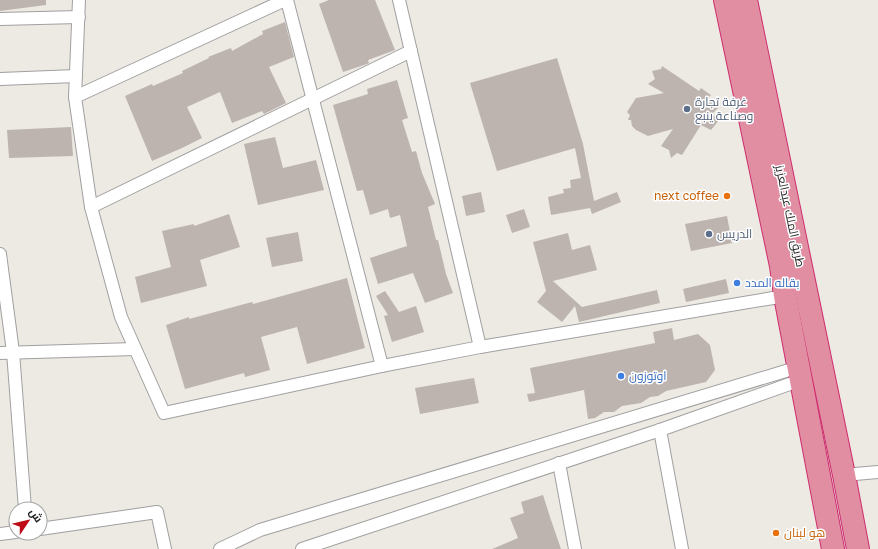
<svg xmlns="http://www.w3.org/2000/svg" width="878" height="549" font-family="'Golos Text',Cairo,sans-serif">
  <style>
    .building { fill: #bdb4af }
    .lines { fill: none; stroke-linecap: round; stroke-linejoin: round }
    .street-casing { stroke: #a0a0a0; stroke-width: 14 }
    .highway-casing { stroke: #ce2d6f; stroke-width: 24 }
    .street { stroke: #fff; stroke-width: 12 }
    .highway { stroke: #e18ea3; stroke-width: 22 }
    .service-dot { fill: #5c6f8a; stroke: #fff; stroke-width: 1.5 }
    .food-dot { fill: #e8710a; stroke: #fff; stroke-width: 1.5 }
    .shop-dot { fill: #3f7fe0; stroke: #fff; stroke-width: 1.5 }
    .labels { text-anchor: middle; stroke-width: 3; stroke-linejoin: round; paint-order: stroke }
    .service-label { font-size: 12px; fill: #4e5e75; stroke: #fff; text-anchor: start }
    .food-label { font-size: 12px; fill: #c56008; stroke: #fff; text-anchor: end }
    .street-label { font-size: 12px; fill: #1c1c1c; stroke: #fff }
    .shop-label { font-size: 12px; fill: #366cbe; stroke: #fff; text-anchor: start }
  </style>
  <rect width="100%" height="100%" fill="#ede9e3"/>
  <g class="building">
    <polygon points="0,0 46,0 46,5 0,11"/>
    <polygon points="329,0 375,0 395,50 368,60 369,63 367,64 343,72 319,4"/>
    <polygon points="285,22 294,57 269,67 286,103 264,114 262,111 232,123 220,92 187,107 202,138 182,148 152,161 125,96 152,84 153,86 183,73 182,71 209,58 208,57 231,48 232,51 263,34 262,31"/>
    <polygon points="557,58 583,144 594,201 617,192 621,202 592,214 590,208 551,215 548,197 564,193 563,189 571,188 570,180 581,178 575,148 497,171 470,83"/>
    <polygon points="662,66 699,91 701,88 711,95 708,98 720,106 712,114 719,120 711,130 701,125 682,155 677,153 671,158 669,150 661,146 673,129 648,136 636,130 632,126 631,120 628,120 630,115 627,112 636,98 664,93 648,84 655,79 652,71 661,69"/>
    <polygon points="397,80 408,118 402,120 412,152 416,151 422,173 435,204 428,207 436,240 438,240 446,274 453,293 425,303 413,273 378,284 370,258 407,246 400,215 390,218 388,209 370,215 363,190 357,191 333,105 368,94 367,89"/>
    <polygon points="71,127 73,156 9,158 7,130"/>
    <polygon points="275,137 283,168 316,160 324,190 258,205 244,144"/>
    <polygon points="481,192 485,212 466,216 462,196"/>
    <polygon points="524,209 530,227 512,233 506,215"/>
    <polygon points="229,214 240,247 200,260 207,286 141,303 135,277 171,267 162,231 194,224 194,226"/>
    <polygon points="727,216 732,243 691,251 685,224"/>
    <polygon points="298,232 303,261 272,267 266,238"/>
    <polygon points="568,233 572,250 590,245 597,270 553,281 582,307 657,290 660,303 579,322 575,306 562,322 537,302 546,291 533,242"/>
    <polygon points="347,278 365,348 307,364 297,327 261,337 270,370 245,377 244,373 185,389 166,325 189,317 189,319 252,302 253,304"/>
    <polygon points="726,279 729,293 686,302 683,289"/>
    <polygon points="385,291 399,312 416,306 424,332 392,342 384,316 388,315 376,296"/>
    <polygon points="672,328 674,340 698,334 710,345 715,370 706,382 666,391 658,396 650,397 641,403 622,406 614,412 604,412 595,418 588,419 584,390 529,402 527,394 535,393 530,368 655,343 653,332"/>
    <polygon points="474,378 479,403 420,414 415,388"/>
    <polygon points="543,495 551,520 561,549 492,549 518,538 510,518 524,513 521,502"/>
  </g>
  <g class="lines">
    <g class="street-casing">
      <g id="street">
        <polyline points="79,0 75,97 91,207 121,317 164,413 382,366 480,347 785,296"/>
        <polyline points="287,0 382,366"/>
        <polyline points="399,0 480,347"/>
        <polyline points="0,19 79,17"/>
        <polyline points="0,79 76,76"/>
        <polyline points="75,97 285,0"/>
        <polyline points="91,207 411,51"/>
        <polyline points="0,254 13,352 25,509"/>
        <polyline points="0,353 135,349"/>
        <polyline points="660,430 682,549"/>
        <polyline points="559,463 575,549"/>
        <polyline points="844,475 878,472"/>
        <polyline points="40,529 157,512 165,549"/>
        <polyline points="0,534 16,532"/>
        <polyline points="220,549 260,530 799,367"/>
        <polyline points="302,549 660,430 801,380"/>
      </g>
    </g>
    <g class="highway-casing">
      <g id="highway">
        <polyline points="725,0 781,266 785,296 833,549"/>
        <polyline points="746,0 844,475 858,549"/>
      </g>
    </g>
    <use href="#street" class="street"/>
    <use href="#highway" class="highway"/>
  </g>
  <g class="service-dot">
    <circle cx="687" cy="109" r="4"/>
    <circle cx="709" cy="234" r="4"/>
  </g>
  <g class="food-dot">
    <circle cx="727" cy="196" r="4"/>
    <circle cx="776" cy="533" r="4"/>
  </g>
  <g class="shop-dot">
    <circle cx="737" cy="283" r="4"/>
    <circle cx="621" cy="376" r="4"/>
  </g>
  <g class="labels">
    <g class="service-label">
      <text x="695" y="106">غرفة تجارة<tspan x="695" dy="14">وصناعة ينبع</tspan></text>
      <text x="717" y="238">الدريس</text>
    </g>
    <g class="food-label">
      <text x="719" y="200">next coffee</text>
      <text x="784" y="537" text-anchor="start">هو لبنان</text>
    </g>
    <g class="street-label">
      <text transform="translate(790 216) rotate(78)" y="4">طريق الملك عبدالعزيز</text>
    </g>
    <g class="shop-label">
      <text x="745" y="287">بقاله المدد</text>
      <text x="629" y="380">اوتوزون</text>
    </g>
  </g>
  <g transform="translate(28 521) rotate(55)"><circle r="19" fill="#ffffff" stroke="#a4a4a4"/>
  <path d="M0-3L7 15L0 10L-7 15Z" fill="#be0b17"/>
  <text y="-6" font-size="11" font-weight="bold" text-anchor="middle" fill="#1c1c1c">ش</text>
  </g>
</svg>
